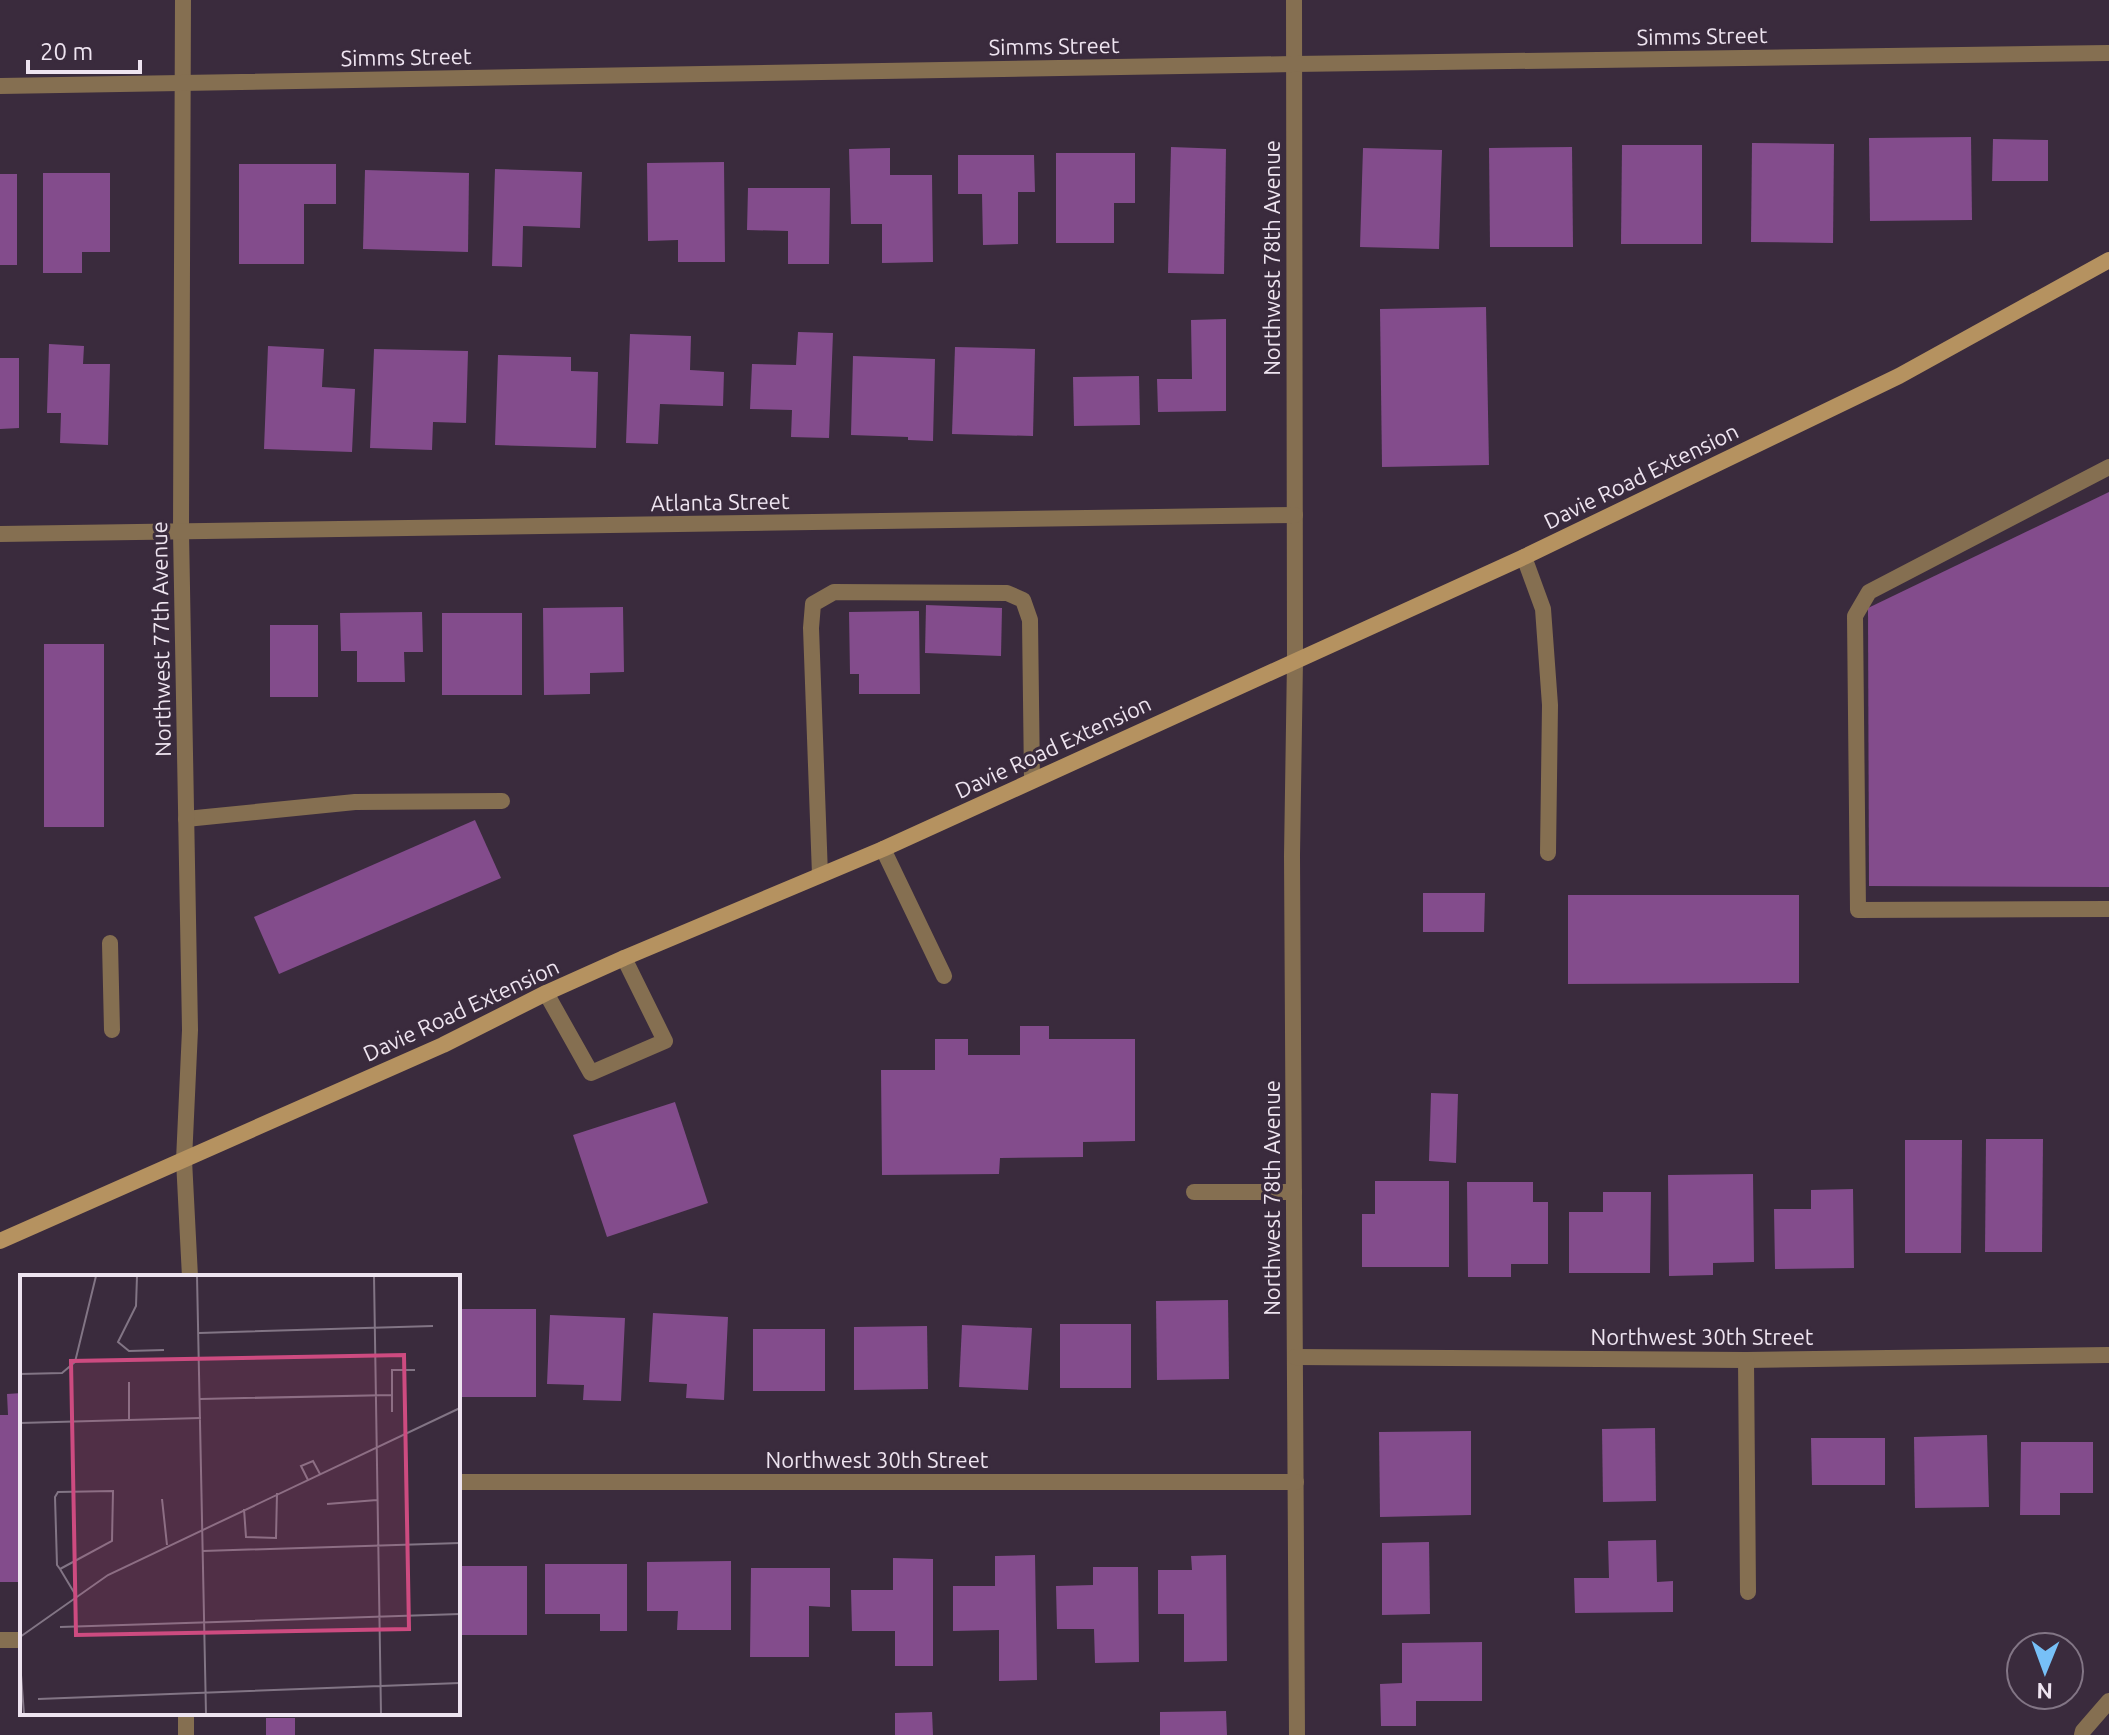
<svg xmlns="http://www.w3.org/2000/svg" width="2109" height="1735" font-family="Ubuntu,sans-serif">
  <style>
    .building { fill: #834c8c }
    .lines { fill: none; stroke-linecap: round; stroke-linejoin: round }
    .service { stroke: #856f51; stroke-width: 16 }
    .minor { stroke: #856f51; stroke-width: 16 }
    .secondary { stroke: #b59260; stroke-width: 16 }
    .labels { text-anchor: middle; stroke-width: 6; stroke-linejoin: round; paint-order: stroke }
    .street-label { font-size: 22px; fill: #eee4f0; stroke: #3a2b3d }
    .inset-road { fill: none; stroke: #827585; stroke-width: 2 }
    .view { fill: #cd4b80; fill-opacity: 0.15; stroke: #cd4b80; stroke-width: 4 }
    .inset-edge { fill: none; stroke: #eee4f0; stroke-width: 4 }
  </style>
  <rect width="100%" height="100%" fill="#3a2b3d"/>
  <g class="building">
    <polygon points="1971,137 1972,220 1870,221 1869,138"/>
    <polygon points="1993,139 2048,140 2048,181 1992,181"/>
    <polygon points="1752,143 1834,144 1833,243 1751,242"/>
    <polygon points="1622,145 1702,145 1702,244 1621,244"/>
    <polygon points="1171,147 1226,149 1224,274 1168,273"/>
    <polygon points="1572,147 1573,247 1490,247 1489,148"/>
    <polygon points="890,148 890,175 932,175 933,262 882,263 882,224 851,224 849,149"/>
    <polygon points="1363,148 1442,150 1439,249 1360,247"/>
    <polygon points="1056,153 1135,153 1135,203 1114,203 1114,243 1056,243"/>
    <polygon points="958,155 1034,155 1035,192 1018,192 1018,244 983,245 982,194 958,194"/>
    <polygon points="724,162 725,262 678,262 678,240 648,241 647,163"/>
    <polygon points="239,164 336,164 336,204 304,204 304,264 239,264"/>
    <polygon points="495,169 582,172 580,228 523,226 522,267 492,266"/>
    <polygon points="365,170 469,173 468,252 363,249"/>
    <polygon points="43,173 110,173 110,252 82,252 82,273 43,273"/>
    <rect x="0" y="174" width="17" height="91"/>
    <polygon points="748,188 830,188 829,264 788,264 788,231 747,230"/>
    <polygon points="1486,307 1489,465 1382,467 1380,309"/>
    <polygon points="1226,319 1226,411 1158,412 1157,379 1192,379 1191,320"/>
    <polygon points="798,332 833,333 829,438 791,437 792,410 750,409 752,364 796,365"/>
    <polygon points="630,334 691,336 690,370 724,372 723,406 660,404 658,444 626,443"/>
    <polygon points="49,344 84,346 83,364 110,364 108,445 60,443 61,413 47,413"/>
    <polygon points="268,346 324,349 322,387 355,389 352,452 264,449"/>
    <polygon points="955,347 1035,349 1033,436 952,434"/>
    <polygon points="374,349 468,351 466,423 433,422 432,450 370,448"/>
    <polygon points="498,355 571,357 571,371 598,372 596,448 495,445"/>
    <polygon points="853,356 935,359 933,441 908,440 908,437 851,435"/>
    <polygon points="0,358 19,358 19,428 0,429"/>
    <polygon points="1139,376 1140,425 1074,426 1073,377"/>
    <polygon points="2109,492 2109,887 1869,886 1868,608"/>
    <polygon points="926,605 1002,608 1001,656 925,653"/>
    <polygon points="623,607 624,672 590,673 590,694 544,695 543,608"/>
    <polygon points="919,611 920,694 859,694 859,674 850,674 849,612"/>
    <polygon points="422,612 423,652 404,652 405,682 357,682 357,651 341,651 340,613"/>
    <rect x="442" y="613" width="80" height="82"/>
    <rect x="270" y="625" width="48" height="72"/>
    <rect x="44" y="644" width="60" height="183"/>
    <polygon points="475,820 501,878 279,974 254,917"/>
    <polygon points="1423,893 1485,893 1484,932 1423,932"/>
    <polygon points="1568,895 1799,895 1799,983 1568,984"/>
    <polygon points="1020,1026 1049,1026 1049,1039 1135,1039 1135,1141 1083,1142 1083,1157 1000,1158 999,1174 882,1175 881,1070 935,1070 935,1039 968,1039 968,1055 1020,1055"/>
    <polygon points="1431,1093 1458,1094 1456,1163 1429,1161"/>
    <polygon points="675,1102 708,1203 607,1237 573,1135"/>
    <polygon points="1986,1139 2043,1139 2042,1252 1985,1252"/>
    <polygon points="1905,1140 1962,1140 1961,1253 1905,1253"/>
    <polygon points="1753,1174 1754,1262 1713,1263 1713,1275 1669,1276 1668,1175"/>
    <polygon points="1375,1181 1449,1181 1449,1267 1362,1267 1362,1214 1375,1214"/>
    <polygon points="1467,1182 1533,1182 1533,1202 1548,1202 1548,1264 1511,1264 1511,1277 1468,1277"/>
    <polygon points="1853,1189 1854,1268 1775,1269 1774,1209 1811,1209 1811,1190"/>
    <polygon points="1603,1192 1651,1192 1650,1273 1569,1273 1569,1212 1603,1212"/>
    <polygon points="1228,1300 1229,1379 1157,1380 1156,1301"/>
    <rect x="458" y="1309" width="78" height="88"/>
    <polygon points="653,1313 728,1317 724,1400 686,1398 687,1384 649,1382"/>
    <polygon points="550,1315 625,1318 621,1401 583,1400 584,1385 547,1384"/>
    <rect x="1060" y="1324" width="71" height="64"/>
    <polygon points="962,1325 1032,1328 1028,1390 959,1387"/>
    <polygon points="927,1326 928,1389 854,1390 854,1327"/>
    <rect x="753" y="1329" width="72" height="62"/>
    <polygon points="22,1393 22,1582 0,1582 0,1415 8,1415 7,1394"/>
    <polygon points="1655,1428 1656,1501 1603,1502 1602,1429"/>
    <polygon points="1471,1431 1471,1515 1380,1517 1379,1432"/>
    <polygon points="1987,1435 1989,1507 1915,1508 1914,1437"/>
    <polygon points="1811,1438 1885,1438 1885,1485 1812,1485"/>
    <polygon points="2021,1442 2093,1442 2093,1493 2060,1493 2060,1515 2020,1515"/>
    <polygon points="1656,1540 1657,1582 1673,1581 1673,1612 1575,1613 1574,1578 1609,1578 1608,1541"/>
    <polygon points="1429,1542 1430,1614 1382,1615 1382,1543"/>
    <polygon points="1035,1555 1037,1680 999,1681 999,1630 953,1631 953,1586 995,1586 995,1556"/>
    <polygon points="1226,1555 1227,1661 1184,1662 1184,1614 1158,1614 1158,1570 1192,1570 1191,1556"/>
    <polygon points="893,1558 933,1559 933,1666 895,1666 895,1631 852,1631 851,1590 893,1590"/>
    <polygon points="731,1561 731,1630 677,1630 678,1611 647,1611 647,1562"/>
    <polygon points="545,1564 627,1564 627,1631 600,1631 600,1614 545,1614"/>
    <rect x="458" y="1566" width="69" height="69"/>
    <polygon points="1093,1567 1138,1567 1139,1662 1095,1663 1094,1629 1057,1629 1056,1586 1093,1585"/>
    <polygon points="751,1568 830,1568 830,1607 809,1606 809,1657 750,1657"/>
    <polygon points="1482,1642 1482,1701 1416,1701 1416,1726 1381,1726 1380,1684 1402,1683 1402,1643"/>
    <polygon points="1226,1711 1227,1735 1160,1735 1160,1712"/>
    <polygon points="932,1712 933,1735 895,1735 895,1713"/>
    <rect x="266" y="1718" width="29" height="17"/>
  </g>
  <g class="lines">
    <g class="service">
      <polyline points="2109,467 1869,592 1855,616 1858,910 2109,909"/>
      <polyline points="1524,557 1543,609 1550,705 1548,853"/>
      <polyline points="186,819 355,802 502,801"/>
      <polyline points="883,849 944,976"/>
      <polyline points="820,875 811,628 813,604 834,592 1007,593 1023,600 1030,620 1032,780"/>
      <polyline points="110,943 112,1030"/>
      <polyline points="546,993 591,1073 665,1041 624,958"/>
      <polyline points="1194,1192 1294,1192"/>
      <polyline points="0,1640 22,1640"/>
    </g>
    <g class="minor">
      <polyline points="183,0 181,532 190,1030 184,1160 190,1277"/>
      <polyline points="1294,0 1295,660 1292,856 1297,1735"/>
      <polyline points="0,86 1294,64 2109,53"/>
      <polyline points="0,534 1295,515"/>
      <polyline points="1295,1357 1746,1360 2109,1355"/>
      <polyline points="1746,1360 1748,1592"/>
      <polyline points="458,1482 1296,1482"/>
      <polyline points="186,1735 186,1713"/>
      <polyline points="2082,1735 2083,1731 2109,1701"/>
    </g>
    <polyline class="secondary" points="0,1241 443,1045 546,993 624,958 883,849 1524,557 1899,376 2109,260"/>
  </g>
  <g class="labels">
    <g class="street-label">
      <text transform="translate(1702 36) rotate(-1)" y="8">Simms Street</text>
      <text transform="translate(1054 46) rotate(-1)" y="8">Simms Street</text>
      <text transform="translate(406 57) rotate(-1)" y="8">Simms Street</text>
      <text transform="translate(1272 258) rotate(-90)" y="8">Northwest 78th Avenue</text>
      <text transform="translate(1641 476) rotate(-26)" y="8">Davie Road Extension</text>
      <text transform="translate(720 502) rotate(-1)" y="8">Atlanta Street</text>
      <text transform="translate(161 639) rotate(-91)" y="8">Northwest 77th Avenue</text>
      <text transform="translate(1053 747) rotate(-25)" y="8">Davie Road Extension</text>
      <text transform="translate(461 1010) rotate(-25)" y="8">Davie Road Extension</text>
      <text transform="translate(1272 1198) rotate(-90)" y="8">Northwest 78th Avenue</text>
      <text x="1702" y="1345">Northwest 30th Street</text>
      <text x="877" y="1468">Northwest 30th Street</text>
    </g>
  </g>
  <g transform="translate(20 1275)">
    <rect width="440" height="440" fill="#3a2b3d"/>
    <path class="inset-road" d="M117,1l-1,30 -18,36 11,9 35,-1M177,1l9,438M354,1l7,438M179,58l234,-7M0,99l42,-1 13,-11 21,-86M109,107v37M180,124l192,-4M372,137v-42h23M0,148l181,-5M288,205l-7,-14 12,-5 7,13M142,224l5,46M307,229l50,-4M224,234l2,28 30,1 1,-45M183,276l257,-8M40,294l52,-28 1,-50 -55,1 -3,5 2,68 3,4 15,25M40,352l400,-13M0,362l88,-62 352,-167M0,387l4,52M18,424l422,-16"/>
    <path class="view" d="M384,80l5,274 -333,6 -5,-274z"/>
    <rect width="440" height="440" class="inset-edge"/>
  </g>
  <g transform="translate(2045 1671) rotate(181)"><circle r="38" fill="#3a2b3d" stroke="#827585" stroke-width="2"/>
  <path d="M0-6L14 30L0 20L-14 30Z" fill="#77c0f7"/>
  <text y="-12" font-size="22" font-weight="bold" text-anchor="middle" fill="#eee4f0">N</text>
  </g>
  <path d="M28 60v12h112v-12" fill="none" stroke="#eee4f0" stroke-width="4"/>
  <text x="40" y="60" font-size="24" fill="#eee4f0" stroke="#3a2b3d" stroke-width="6" paint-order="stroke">20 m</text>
</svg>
